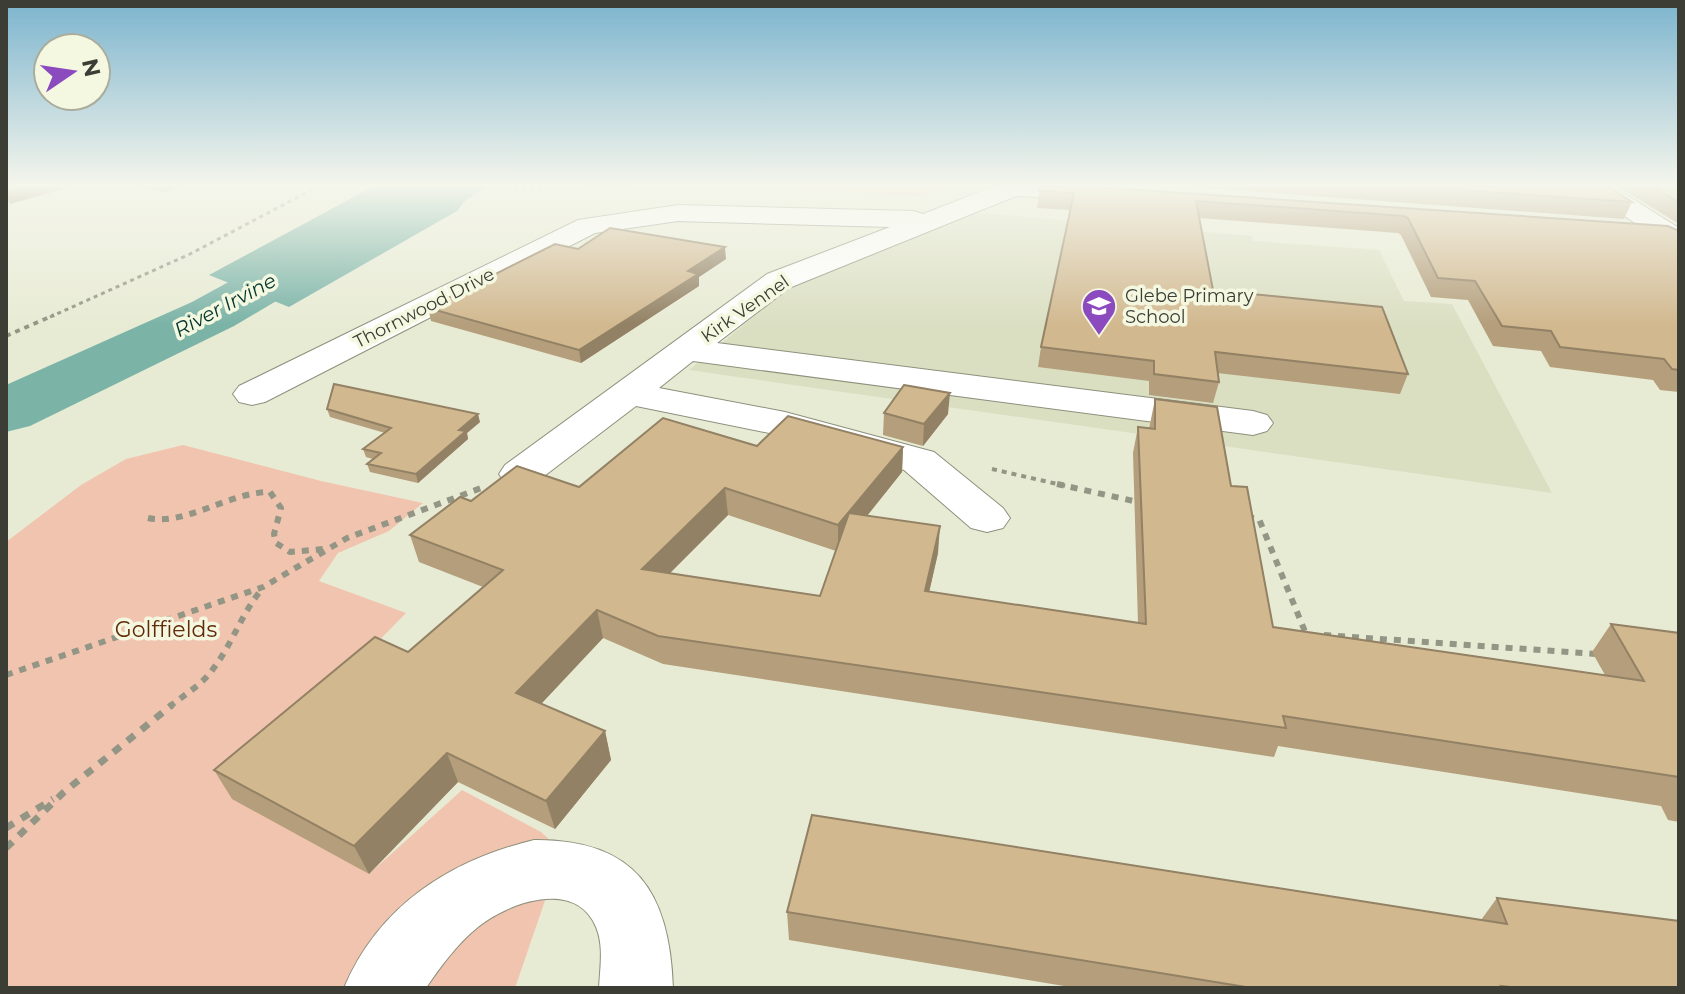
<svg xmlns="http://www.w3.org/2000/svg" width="1685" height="994" font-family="Montserrat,sans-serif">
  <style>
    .built { fill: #dbdfc2 }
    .green { fill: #f1c4af }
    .water { fill: #7bb3a7 }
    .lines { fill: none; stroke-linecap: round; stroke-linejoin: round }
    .river { fill: #7bb3a7; fill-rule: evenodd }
    .minor-casing { stroke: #8d907c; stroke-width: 2 }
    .major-casing { stroke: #8d907c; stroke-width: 2 }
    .path-far3 { stroke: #939585; stroke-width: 3; stroke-dasharray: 4 4; stroke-linecap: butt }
    .path-far2 { stroke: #939585; stroke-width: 4; stroke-dasharray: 5 5; stroke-linecap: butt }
    .path-far1 { stroke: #939585; stroke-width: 6; stroke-dasharray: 7 7; stroke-linecap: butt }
    .path { stroke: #939585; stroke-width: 7; stroke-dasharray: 9 9; stroke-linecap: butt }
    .minor { fill: #fff; fill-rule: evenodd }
    .major { fill: #fff; fill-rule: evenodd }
    .wall { fill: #b49e7b; fill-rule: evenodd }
    .shaded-wall { fill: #928164 }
    .building { fill: #d1b88f; stroke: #928164; stroke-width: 2 }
    .labels { text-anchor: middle; stroke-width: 7; stroke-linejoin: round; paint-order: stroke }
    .far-poi-label { font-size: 18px; fill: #3c3d35; stroke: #f5f8e1; text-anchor: start }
    .far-street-label { font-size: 18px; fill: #3c3d35; stroke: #f5f8e1 }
    .far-water-label { font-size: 20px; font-style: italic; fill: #00352d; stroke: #f5f8e1 }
    .park-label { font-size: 22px; fill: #612907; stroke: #f5f8e1 }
  </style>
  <rect width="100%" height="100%" fill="#e8ebd4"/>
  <polygon class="built" points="979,213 1252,236 1253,241 1379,250 1404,301 1452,304 1552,493 689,370 793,284"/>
  <g class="green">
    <polygon points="736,186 953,186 917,196"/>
    <polygon points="183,445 321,481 423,503 389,531 338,553 319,581 406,613 231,792 369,874 462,790 541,832 562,851 515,988 6,988 6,542 81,485 126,459"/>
  </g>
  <polygon class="water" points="374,186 489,186 466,200 457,211 289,307 209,275"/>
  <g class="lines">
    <polygon class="river" points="404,186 460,186 453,196 234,326 30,426 6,432 6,385 192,302"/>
    <g class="minor-casing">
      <g id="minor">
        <polygon points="995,186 1107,186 1111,191 1107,196 1098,199 1016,196 789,288 717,343 1253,411 1267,415 1273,423 1267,431 1253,435 693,361 659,388 785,412 934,452 1003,508 1010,518 1003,528 987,532 971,528 904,470 779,435 636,406 535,483 520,487 505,483 499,474 505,465 767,274 890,227 678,221 595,233 265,402 252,405 239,402 233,394 239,386 578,220 678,205 913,211 923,214"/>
        <path d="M534,840c102,-1 136,53 139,148h-74c1,-20 5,-42 -3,-61 -21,-49 -88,-24 -118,0 -21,17 -37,39 -52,61h-82c35,-83 107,-128 190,-148z"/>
      </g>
    </g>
    <g class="major-casing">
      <polygon id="major" points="1582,186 1612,186 1679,228 1679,250 1669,247"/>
    </g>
    <g class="path-far3">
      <polyline points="519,186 513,189 634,186"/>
      <polyline points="50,317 190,254 319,186"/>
    </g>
    <g class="path-far2">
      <polyline points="6,336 54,315"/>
      <polyline points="992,469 1066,486"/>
    </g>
    <g class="path-far1">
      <polyline points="1057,484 1138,502"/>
      <polyline points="1247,517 1259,519 1306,634"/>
      <path d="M148,518c38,8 81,-26 122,-26l11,16 -7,26 2,9 14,9 34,-3"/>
      <polyline points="1324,635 1597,654"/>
      <polyline points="6,675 263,587 347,538 484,487"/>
      <path d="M169,707c15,-12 34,-23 44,-38 20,-26 29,-57 50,-81"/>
    </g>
    <g class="path">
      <polyline points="6,828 53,799"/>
      <polyline points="6,848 64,792 172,705"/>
    </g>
    <use href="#minor" class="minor"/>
    <use href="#major" class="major"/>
  </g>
  <g class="wall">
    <polygon points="131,186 182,186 164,192"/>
    <polygon points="1040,186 1679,231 1679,392 1660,390 1653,380 1550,367 1541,351 1493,346 1468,300 1431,297 1401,235 1398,233 1199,218 1213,290 1408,374 1400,394 1217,373 1219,382 1213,403 1149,395 1149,381 1038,367 1041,347 1070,210 1037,208"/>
    <polygon points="1180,186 1608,186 1632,202 1624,219"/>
    <polygon points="1617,186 1679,186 1679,224"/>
    <polygon points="726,259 699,277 699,286 581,363 431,321 428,308"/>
    <path d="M1155,399l76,87 42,141 332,48 -13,-23 19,-28 68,9v189l-11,-2 -7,-14 -383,-60 -4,11 -611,-93 -60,-26 -62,66 64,27 6,29 -56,69 -97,-47 -89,92 -137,-75 -18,-29 194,-118 75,-65 -64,-25 -9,-27 61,-34 108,-14 178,-41 146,1 -1,25 -35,44 71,37 -9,39 209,31 -5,-170 5,-26 11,2zM728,515l108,36 -16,45 -151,-22z"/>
    <polygon points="327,409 480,422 467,433 468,439 418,483 370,472 367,464 373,459 366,457 363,449 385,433 330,417"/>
    <polygon points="884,413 948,414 923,446 883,435"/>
    <polygon points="1497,898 1679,988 1076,988 789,940 787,912 1481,920"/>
  </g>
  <g class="shaded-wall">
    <polygon points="29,186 73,186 10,204 6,196 6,192"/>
    <polygon points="161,186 182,186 164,192"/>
    <polygon points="725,247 726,259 699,277 699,286 581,363 579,350 688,271"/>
    <polygon points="950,393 948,414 923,446 924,424"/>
    <polygon points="478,414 480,422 467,433 468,439 418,483 416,474 459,430"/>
    <polygon points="903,447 902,472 838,552 838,525"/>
    <polygon points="725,488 728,515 646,597 642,569"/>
    <polygon points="940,526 938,553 923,619 925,591"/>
    <polygon points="597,610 603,638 525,721 516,693"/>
    <polygon points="605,731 611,760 555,829 546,801"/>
    <polygon points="447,753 458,782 369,874 354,846"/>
  </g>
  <g class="building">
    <polygon points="6,186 29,186 6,192"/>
    <polygon points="1040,186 1080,186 1668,226 1679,231 1679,370 1672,369 1664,359 1560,347 1551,331 1502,326 1475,281 1438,278 1408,218 1404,216 1196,201 1213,290 1382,307 1408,374 1215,352 1219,382 1154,374 1154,361 1041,347 1074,193 1039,191"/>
    <polygon points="1404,186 1608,186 1632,202"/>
    <polygon points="1651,186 1679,186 1679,202"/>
    <polygon points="610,228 725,247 688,271 698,274 579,350 428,308 555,244 578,249"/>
    <polygon points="334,384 478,414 459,430 466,431 416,474 367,464 381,453 363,449 391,428 327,409"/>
    <polygon points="904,385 950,393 924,424 884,413"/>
    <polygon points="1155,399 1217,407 1231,486 1247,487 1273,627 1644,681 1611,624 1679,633 1679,777 1283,716 1286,728 658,636 597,610 516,693 605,731 546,801 447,753 354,846 214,770 375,637 408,652 503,570 410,535 460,497 471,501 517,466 579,487 663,418 757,446 788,416 903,447 838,525 725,488 642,569 820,596 849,513 940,526 925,591 1146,624 1138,427 1155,429"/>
    <polygon points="812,815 1507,924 1497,898 1679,921 1679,988 1519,988 1501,986 1502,988 1252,988 787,912"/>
  </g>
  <linearGradient id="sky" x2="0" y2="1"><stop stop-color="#7cb4ce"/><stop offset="0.57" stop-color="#f5f6ec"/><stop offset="1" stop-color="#f5f6ec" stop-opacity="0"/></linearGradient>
  <rect width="1685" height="325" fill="url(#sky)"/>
  <defs>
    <g id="school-pin" transform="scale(1.8)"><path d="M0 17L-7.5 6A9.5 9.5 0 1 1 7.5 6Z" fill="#8c4abf" stroke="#f5f8e1"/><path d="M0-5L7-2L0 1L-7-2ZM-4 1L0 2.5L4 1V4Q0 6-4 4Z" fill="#fff"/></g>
  </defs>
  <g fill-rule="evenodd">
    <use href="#school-pin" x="1099" y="306"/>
  </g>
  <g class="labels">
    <g class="far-poi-label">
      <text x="1125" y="302">Glebe Primary<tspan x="1125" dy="21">School</tspan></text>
    </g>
    <g class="far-street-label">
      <text transform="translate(424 308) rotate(-27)" y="6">Thornwood Drive</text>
      <text transform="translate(745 309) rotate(-35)" y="6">Kirk Vennel</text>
    </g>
    <g class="far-water-label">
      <text transform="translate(225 305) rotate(-28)" y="7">River Irvine</text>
    </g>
    <g class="park-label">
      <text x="166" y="637">Golffields</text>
    </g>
  </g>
  <rect width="1685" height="994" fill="none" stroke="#3c3d35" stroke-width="16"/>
  <g transform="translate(72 72) rotate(77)"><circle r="38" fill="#f5f8e1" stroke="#abad9c" stroke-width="2"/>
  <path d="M0-6L14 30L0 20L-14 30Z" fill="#8c4abf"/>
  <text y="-12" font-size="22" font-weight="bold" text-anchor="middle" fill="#3c3d35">N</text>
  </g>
</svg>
